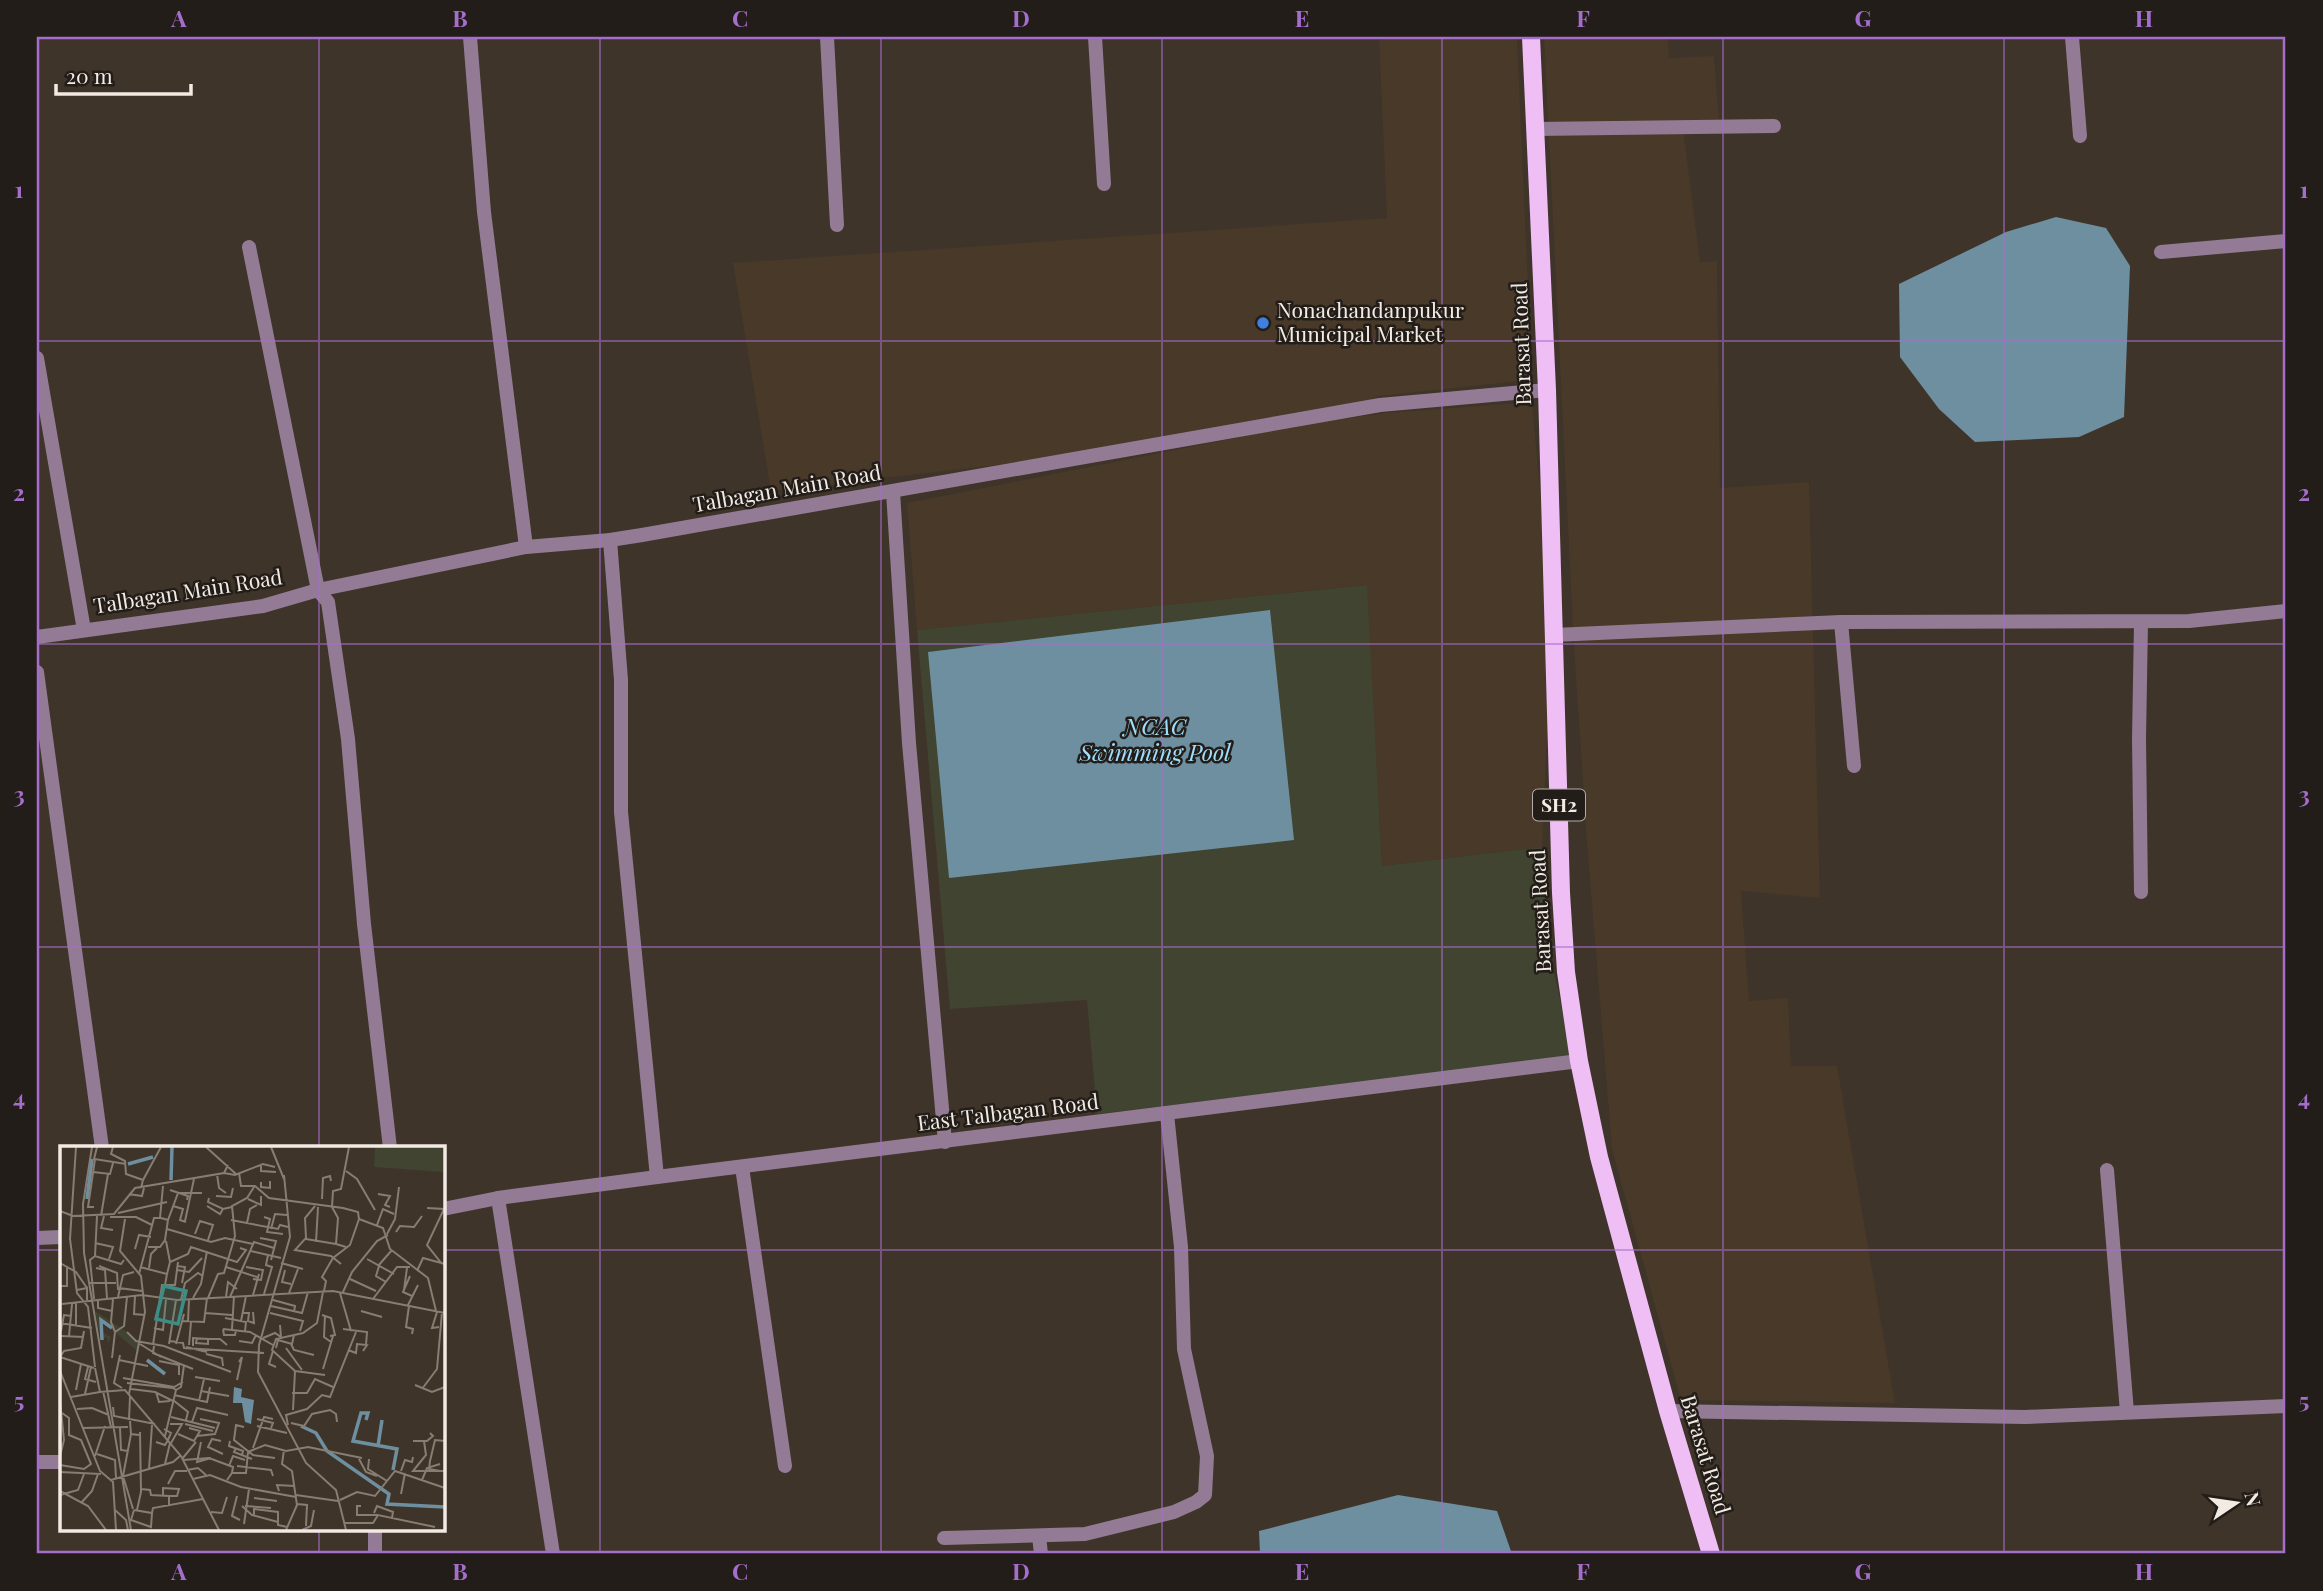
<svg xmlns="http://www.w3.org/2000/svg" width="2323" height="1591" font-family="'Playfair Display',serif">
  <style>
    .built { fill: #483928 }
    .green { fill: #404430 }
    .water { fill: #6d8fa0 }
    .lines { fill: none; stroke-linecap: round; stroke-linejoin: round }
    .minor { stroke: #937b95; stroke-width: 14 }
    .primary { stroke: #efbef4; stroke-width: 18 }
    .grid { fill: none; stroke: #a56ecc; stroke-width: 2; stroke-opacity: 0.55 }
    .shop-dot { fill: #3f7fe0; stroke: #221d18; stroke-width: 2.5 }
    .labels { text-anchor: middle; stroke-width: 5; stroke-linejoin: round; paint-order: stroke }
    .shield { fill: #221d18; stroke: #b4aca6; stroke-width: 2 }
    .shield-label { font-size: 19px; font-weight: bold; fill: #f2eae3 }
    .poi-label { font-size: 21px; fill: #f2eae3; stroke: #221d18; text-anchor: start }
    .street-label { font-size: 21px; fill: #f2eae3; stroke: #221d18 }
    .water-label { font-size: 23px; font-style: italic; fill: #a0defd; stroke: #221d18 }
    .inset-river { fill: none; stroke: #6d8fa0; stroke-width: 3.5 }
    .inset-road { fill: none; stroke: #877d73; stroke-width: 2 }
    .view { fill: #3c8d85; fill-opacity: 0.15; stroke: #3c8d85; stroke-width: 3.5 }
    .inset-edge { fill: none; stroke: #f2eae3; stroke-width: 3.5 }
    .neatline { fill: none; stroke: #a56ecc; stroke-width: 2.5 }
    .grid-label { font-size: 23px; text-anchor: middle; font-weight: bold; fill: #a56ecc }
  </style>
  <rect width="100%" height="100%" fill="#3f3429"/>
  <g class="built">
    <polygon points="1379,37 1517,37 1532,380 1378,396 1320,422 1386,413 1532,402 1552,623 1542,847 1382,866 1366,585 917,630 907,503 1246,436 771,491 733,263 1387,218"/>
    <polygon points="1544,37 1668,37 1669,58 1714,56 1719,121 1683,129 1700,262 1717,261 1720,488 1809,482 1820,898 1741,891 1749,1001 1788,998 1791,1066 1837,1066 1895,1403 1681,1400 1612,1149 1586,831 1573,629"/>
  </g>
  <polygon class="green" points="1367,585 1382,866 1542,847 1551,959 1573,1057 1097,1114 1087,1000 950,1009 917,630"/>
  <g class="water">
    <polygon points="2056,217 2106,228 2130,266 2124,417 2079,437 1975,442 1939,409 1900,357 1899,284 2006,232"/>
    <polygon points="1270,610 1294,840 949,878 928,652"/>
    <polygon points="1398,1495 1497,1511 1512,1554 1260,1554 1259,1531"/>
  </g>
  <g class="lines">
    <g class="minor">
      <polyline points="470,37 484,212 526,547"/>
      <polyline points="827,37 837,225"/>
      <polyline points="1095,37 1104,184"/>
      <polyline points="2072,37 2080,136"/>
      <polyline points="1535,129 1774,126"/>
      <polyline points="249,247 318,590 328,602 348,739 364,924 390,1148"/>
      <polyline points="2161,252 2286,241"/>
      <polyline points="37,358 84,630"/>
      <polyline points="893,492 909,743 945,1142"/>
      <polyline points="610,540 621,680 621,812 657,1177"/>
      <polyline points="1841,622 1854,766"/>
      <polyline points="2141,622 2139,739 2141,892"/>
      <polyline points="1554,635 1841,622 2189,621 2286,611"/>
      <polyline points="37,637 263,606 318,590 526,547 610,540 642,535 1380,405 1547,390"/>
      <polyline points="37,672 102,1148"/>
      <polyline points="742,1167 785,1466"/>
      <polyline points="2107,1170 2127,1412"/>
      <polyline points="498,1198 553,1554"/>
      <polyline points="443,1209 498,1198 657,1177 1579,1061"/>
      <polyline points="37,1238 61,1237"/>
      <polyline points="1668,1411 2025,1417 2286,1406"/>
      <polyline points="37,1462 61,1462"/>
      <polyline points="1039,1536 1041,1554"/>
      <polyline points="944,1538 1085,1534 1174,1512 1196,1502 1205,1495 1207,1456 1184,1349 1181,1247 1167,1114"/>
      <polyline points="375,1554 375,1530"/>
    </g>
    <polyline class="primary" points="1531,37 1547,390 1561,893 1566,972 1579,1061 1599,1157 1668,1411 1711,1554"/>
  </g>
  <path class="grid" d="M319,37v1111M600,37v1517M881,37v1517M1162,37v1517M1442,37v1517M1723,37v1517M2004,37v1517M37,341h2249M37,644h2249M37,947h2249M37,1250h24M443,1250h1843M319,1530v24"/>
  <circle class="shop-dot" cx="1263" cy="323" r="7"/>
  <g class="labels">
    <rect class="shield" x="1533" y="789.5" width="52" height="31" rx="5"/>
    <g class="shield-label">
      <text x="1559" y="812">SH2</text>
    </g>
    <g class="poi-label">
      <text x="1277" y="318">Nonachandanpukur<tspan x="1277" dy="24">Municipal Market</tspan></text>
    </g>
    <g class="street-label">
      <text transform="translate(1522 344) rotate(-92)" y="7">Barasat Road</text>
      <text transform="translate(787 489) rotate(-10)" y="7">Talbagan Main Road</text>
      <text transform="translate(188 592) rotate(-9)" y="7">Talbagan Main Road</text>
      <text transform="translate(1541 911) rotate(-93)" y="7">Barasat Road</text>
      <text transform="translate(1008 1113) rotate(-7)" y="7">East Talbagan Road</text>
      <text transform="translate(1705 1455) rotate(73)" y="7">Barasat Road</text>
    </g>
    <g class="water-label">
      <text x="1155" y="735">NCAC<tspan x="1155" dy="26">Swimming Pool</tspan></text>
    </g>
  </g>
  <g transform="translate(60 1146)">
    <rect width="385" height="385" fill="#3f3429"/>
    <path d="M315,1h69l-1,25 -69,-5zM35,165l32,21 12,12 -2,7 -35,-30v11l9,5 -3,6 -1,-6 -6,3z" fill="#404430"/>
    <path d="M174,241l8,2 -1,8 13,3 -3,24 -6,-2 -3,-19h-9z" fill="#6d8fa0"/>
    <path class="inset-river" d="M68,18l25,-7M111,34l1,-33M27,53l5,-40M42,194l-1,-20 11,8M87,214l18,14M306,274l2,-7h-7l-8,28 44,8 -4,21M241,280l15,7 11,18 62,43 -2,10 58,3M318,300l4,-26"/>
    <path class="inset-road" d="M16,1l-6,92 7,54 11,14 7,60M32,1l-9,57 1,49 47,277M37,1l-3,12 32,5M53,1l-2,7 14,7 1,13 17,6 -2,8M146,1l30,27M211,1l13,32M201,18v7l15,1M286,25l11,8 18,31M33,26l17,2 3,-11M164,27l11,2 28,-11 12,3M179,27l2,13h14l14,12 74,10 15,4 1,7M157,28l2,14 7,5M224,29l6,62 -31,108 -1,27 48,91 30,27 10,40M83,34l18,-33M201,36v5l9,1v-7M110,44l18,6 -1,4M119,47h23M69,48l13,2 2,-8M318,48l12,2 -5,9 5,2M156,50l15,1 2,-9M149,52l-1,4 15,7 9,-2M188,53l13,6v-9M262,53l1,-21 7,-2 1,5M113,60l10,3 -3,11 6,2M147,60l13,8 3,-5M255,60l-10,12 1,20 -11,12 36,6 10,8M34,61h-6l7,-48M367,62l17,1 -17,36 15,19M0,65l13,5 41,-2 21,-26 89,-15 4,-8M58,67l49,-11M41,70l7,-42M44,70l-3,12 12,2M50,71h26l16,8M204,71l6,2 -3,13 16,2M65,73l-5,32 21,25 4,36 -16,82M299,73l24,9 7,21 38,29 8,33M108,74l10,-27M171,74l47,9 2,-4 8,2M125,75l9,-42M187,77l3,-14 7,-4M317,79l6,-16 11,5M107,83l44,13 14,-4 28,6M211,83l4,-15 12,1M336,86l4,-6 14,1 8,-11M135,88l5,-13 13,4 -5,15M327,88l8,-15 4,-32M200,92l16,3 -5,19M246,93l30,5M106,95l4,21M256,96l2,-35M35,97l18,4 -4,12M88,101h12l5,-7 3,-20 -7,-2M286,101l-10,-3 2,-26 -6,-11 1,-16 8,-2 8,-42M75,103l4,-14 12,2M191,105l30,7M35,110l2,-40M307,113l27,15M0,117l16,9 11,16M221,117l22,6M39,120l18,7 1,17M117,120l8,1 -3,16M318,120l14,-16M319,120l-3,10 10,6M80,121l27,7 -2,11M166,121l31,10M186,121l17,3 -2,10 -8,-1M36,122l9,2 2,28M89,122l2,-14 6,-6M117,124l12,2 13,-14M225,124l-3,12 9,2M357,125l6,-13 22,6M79,128l15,-56h6l3,-32M107,128l3,-12 18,-8 3,-7 46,15 9,-12 -6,-2M350,130l-7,16 9,4M290,133l26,12M29,137h27M0,140h7v-20M59,142l23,3M17,144l10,-2v12M344,144l3,-22M264,145l2,-10 -4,-4 11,-19 17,-13 9,-26M283,146l9,-20 25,-31 11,-6M229,147l9,-24M280,147l11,38M204,148l8,-27 -6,-2 2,-10M193,149l6,-21M75,150l-1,18 11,1M58,151l5,-22 11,-3M166,151l2,-15 9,7M170,151l24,-55 20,6M133,152l8,-14 6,-33M148,152l10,-24 6,-1 11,-37 -3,-30 15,-8 7,-11M34,153l-4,-39 5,-4 26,8 3,-4M53,153l-2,23 4,10M313,153l24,-32h13M121,154l4,-17 13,-10 5,3M213,154l22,6 -1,6M38,155v7l14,3M2,158l80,-9 35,5 156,-9 112,22M348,159l10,-20M211,160l31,7 6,-21M349,160l-3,21 7,2 -1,5M301,165l21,6M377,166l-5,16 7,-1M145,167l27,2M182,167h7l-1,8 6,2 -1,-11M210,167l33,8 -3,10M262,169l9,3 4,17 -5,1M265,169l-1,22 7,5M165,172l21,4 -1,9M122,175l22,1 3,-24M128,175l1,-21M181,175l5,-25M0,177l32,5M16,179v-22M94,182l9,2 3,-31M163,183l27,3 23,13M163,183l1,6h11l1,-5M172,183l2,-33M283,183l24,3 -1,13M1,185l3,-16 8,1M55,186l9,-6 3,-29M67,186l9,9 28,5 67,26M1,190l23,1M9,190l3,-32M203,192l12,-5 6,4 -1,-12M148,193h12l7,6M110,195l13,2 1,5 80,5M179,195l13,2 4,-8M80,198l21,13M109,198l7,-44M116,198l8,-30M231,198l3,6 20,5M93,199l9,-60h13l3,-23M129,199l2,-23M94,200l-1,7 40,16M133,200v-8l15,1v5l-12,-1 1,-5M126,201l21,5M216,202l2,-8 14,4 2,-9M226,202l16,22M288,204l8,3 1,-9 10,1 -4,6M213,205l-4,13 7,3M146,208l16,4 1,8M60,209l-6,28 8,5M0,211l4,-6 17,-3 3,-17M0,211l34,11M52,212l3,-26M59,214l29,6M99,215l20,4v10M28,221l-3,12 11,3M35,222l5,24 25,-2 56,66 38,74M263,223l10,-33M0,225l40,100 13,11 3,48M235,225l30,4M135,231l25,4M63,232l51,9 9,-5M177,234l5,-23 -3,5M67,237l46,5M355,239l17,7 13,-5M71,243l24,3 18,9M362,243l15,-20 5,-57M16,244l5,-26M116,244l5,-3 3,-22M43,245l8,36M141,245l28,5M96,246l3,10 11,-1M232,247h15l8,-14 18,8M25,248l6,-27M114,249l33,7 3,-15M11,251l29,-5M113,254l15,12 -2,8M0,255l4,39 -4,16M139,255l5,-22M53,261l1,9 41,8M17,263l15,-1 17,7M233,264l2,-39 -23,-21 4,-11 27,-6 14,-10 6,-31M111,271l44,11M197,273l16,4 -2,5M69,274l1,-24M70,275l1,13 8,1M132,276l5,-14 31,7M231,277l13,3 8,-12 18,-4 6,4 1,8M110,278h12l-11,19M125,278l28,7M228,279l-2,-10 21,-6 15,-14 8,2 26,-65M197,280l30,7M184,281l-8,-2 -2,15 19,15 22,3M23,282l45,-1M60,282l1,22 7,1M118,288l16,7 6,-10 -11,-3M105,290l11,-46 -3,-2M137,290l18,-2 4,-11 -19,-4M161,295l-9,-2 -4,8 15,7M170,295l-1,5 14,5 -1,4M353,295h14l6,-5 -3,-3M364,295l2,14 -13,16h32M96,296l9,3 3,-5 3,-7 -7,-4M141,296l-4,20 14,-4M176,302l-2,4 18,7M193,302l11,-31 9,2M224,304l-2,14 10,7 5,34 -11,25M188,306l17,-7 21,6 22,-4 54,11M37,308l18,6 1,18M35,310l10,-30M122,313l14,-17M299,313l7,13 11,4M309,313l-1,10 19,12M123,314l26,-2 24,9 -1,6M105,318l5,-21M0,319l24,4 7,-5 -10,-24 -12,-5v-17l-7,-5M169,320l4,-10 12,4M177,320l34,4 2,6M89,323l3,-44M127,324l11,-2 8,7M341,325l4,-11 7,2 1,-5M380,325l-11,-2 1,-8 5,-21 10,1M0,326l41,2M63,330l8,-42M63,330l10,33M133,333l17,-4 31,12 55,10M51,334l62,-18 7,-6M167,334l5,-7h14l2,-21M362,334l5,-12 13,-4M108,338l7,-13h12M81,343l9,1 1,5 18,1v10M0,345l28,15 18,24M219,345l-2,-6 18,1M341,348l4,-21M0,349l18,-5 6,-16M103,349v-7l16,1 -2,7h-9M236,349l42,6M177,350l-5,20 8,4M194,352l23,3M280,354l17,-8 18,4 20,-25 50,17M21,357l11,-12 6,-17M237,358l10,1 -1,21M182,360l10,9 26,7M185,360l26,2M301,360h-4v9h21M55,364l11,10 2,10M74,364l18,3 1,-5 50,-9M74,364l-3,10 20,7 1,-14M77,364l4,-18 -1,-60M151,366l11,1 5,-16M314,367l3,-7 16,6 -1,6M194,369v-6l24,3v13l9,2M285,377h28l5,-8 57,12M184,378l5,-35M242,384l9,-4 3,-16"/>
    <path class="view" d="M104,140l22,5 -8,33 -22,-5z"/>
    <rect width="385" height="385" class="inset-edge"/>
  </g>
  <rect width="2323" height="1591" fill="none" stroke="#221d18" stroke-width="77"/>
  <g transform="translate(2236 1503) rotate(77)" stroke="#221d18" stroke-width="5" paint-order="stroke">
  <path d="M0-5L12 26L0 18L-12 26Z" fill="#f2eae3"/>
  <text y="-10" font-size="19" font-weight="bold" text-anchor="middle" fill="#f2eae3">N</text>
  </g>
  <path d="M56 84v10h135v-10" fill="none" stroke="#f2eae3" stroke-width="3.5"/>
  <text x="66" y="84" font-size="21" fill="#f2eae3" stroke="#221d18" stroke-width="5" paint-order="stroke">20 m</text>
  <rect x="38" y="38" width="2246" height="1514" class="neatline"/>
  <g class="grid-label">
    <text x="179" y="27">A</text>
    <text x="460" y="27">B</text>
    <text x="740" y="27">C</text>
    <text x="1021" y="27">D</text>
    <text x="1302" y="27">E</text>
    <text x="1583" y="27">F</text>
    <text x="1863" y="27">G</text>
    <text x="2144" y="27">H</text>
    <text x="19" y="198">1</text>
    <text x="2304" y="198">1</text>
    <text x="19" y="501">2</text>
    <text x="2304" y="501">2</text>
    <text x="19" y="803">3</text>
    <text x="2304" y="803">3</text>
    <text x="19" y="1106">4</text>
    <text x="2304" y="1106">4</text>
    <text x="19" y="1409">5</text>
    <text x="2304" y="1409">5</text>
    <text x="179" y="1580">A</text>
    <text x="460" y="1580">B</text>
    <text x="740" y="1580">C</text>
    <text x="1021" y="1580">D</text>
    <text x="1302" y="1580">E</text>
    <text x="1583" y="1580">F</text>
    <text x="1863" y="1580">G</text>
    <text x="2144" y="1580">H</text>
  </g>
</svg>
